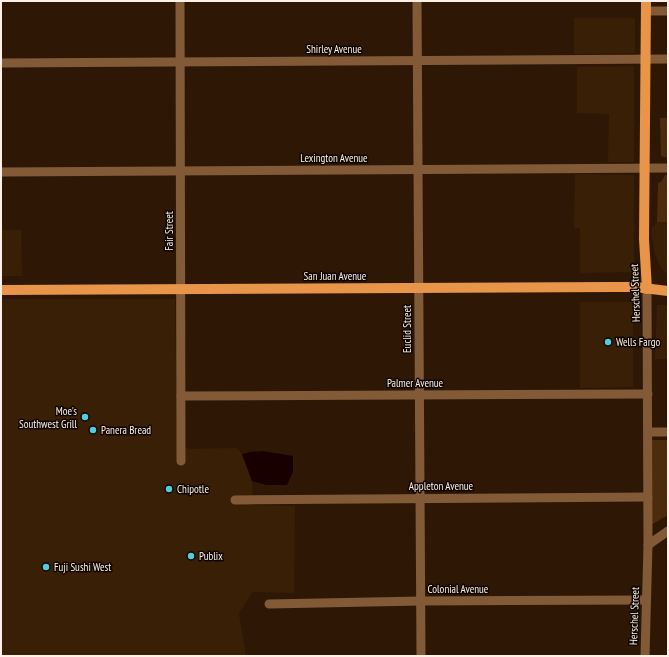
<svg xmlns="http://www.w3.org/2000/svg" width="669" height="657" font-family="'PT Sans Narrow',sans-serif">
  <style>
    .built { fill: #391f05 }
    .green { fill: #4c2c0c }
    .water { fill: #180000 }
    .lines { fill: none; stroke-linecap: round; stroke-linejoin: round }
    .minor { stroke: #825a38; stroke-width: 9 }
    .major { stroke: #e89549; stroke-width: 10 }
    .poi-dot { fill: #54cade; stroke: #0f0602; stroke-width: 1.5 }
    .labels { text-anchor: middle; stroke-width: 3; stroke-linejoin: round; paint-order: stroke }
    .street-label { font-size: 11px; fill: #fdf1e7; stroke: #0f0602 }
    .poi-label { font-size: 11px; fill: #fdf1e7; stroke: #0f0602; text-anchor: start }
  </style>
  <rect width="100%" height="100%" fill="#2e1805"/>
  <g class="built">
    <polygon points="574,18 635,18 635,53 574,54"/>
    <polygon points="634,66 634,162 608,162 609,114 577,113 577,67"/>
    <polygon points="575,174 634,175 634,272 580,273 580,228 574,228"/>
    <polygon points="1,183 2,230 21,230 22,276 1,276"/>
    <polygon points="657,222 668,222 668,275 661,268 654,251 651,229"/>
    <polygon points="1,299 175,299 177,440 189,449 237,448 242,454 252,481 253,505 295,506 294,593 252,592 239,614 246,656 1,656"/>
    <polygon points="580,302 633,302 633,387 580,388"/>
    <polygon points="657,305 668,305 668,359 655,359"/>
  </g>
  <g class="green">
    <polygon points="660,118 668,118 668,158 661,156"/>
    <polygon points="665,175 668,175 668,222 657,222 658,183 661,182"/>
    <polygon points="651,440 668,440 668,515 651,525"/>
  </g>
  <polygon class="water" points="263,451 293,456 293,472 287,485 266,485 252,481 242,454 250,452"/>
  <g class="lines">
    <g class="minor">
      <polyline points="180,1 181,461"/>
      <polyline points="417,1 421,656"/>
      <polyline points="646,11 668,11"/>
      <polyline points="1,63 668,59"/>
      <polyline points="1,172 668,168"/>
      <polyline points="181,396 648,394"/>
      <polyline points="648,432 668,432"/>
      <polyline points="235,500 648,497"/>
      <polyline points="648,545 668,531"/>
      <polyline points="269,604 421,601 646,600"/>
      <polyline points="645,656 648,545 647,289"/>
    </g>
    <g class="major">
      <polyline points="646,1 644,239 647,289"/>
      <polyline points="1,290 614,287 635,287 668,291"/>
    </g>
  </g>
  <g class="poi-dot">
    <circle cx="608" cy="342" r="4"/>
    <circle cx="85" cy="417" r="4"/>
    <circle cx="93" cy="430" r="4"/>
    <circle cx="169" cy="489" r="4"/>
    <circle cx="191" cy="556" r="4"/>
    <circle cx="46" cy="567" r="4"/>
  </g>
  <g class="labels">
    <g class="street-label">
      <text x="334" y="53">Shirley Avenue</text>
      <text x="334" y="162">Lexington Avenue</text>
      <text transform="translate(169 231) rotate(-90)" y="4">Fair Street</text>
      <text x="335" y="280">San Juan Avenue</text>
      <text transform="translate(635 293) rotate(-92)" y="4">Herschel Street</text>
      <text transform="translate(407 329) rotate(-90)" y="4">Euclid Street</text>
      <text x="415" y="387">Palmer Avenue</text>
      <text x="441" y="490">Appleton Avenue</text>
      <text x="458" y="593">Colonial Avenue</text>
      <text transform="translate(634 616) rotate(-88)" y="4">Herschel Street</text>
    </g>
    <g class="poi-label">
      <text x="616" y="346">Wells Fargo</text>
      <text x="77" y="415" text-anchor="end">Moe's<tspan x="77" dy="13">Southwest Grill</tspan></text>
      <text x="101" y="434">Panera Bread</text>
      <text x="177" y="493">Chipotle</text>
      <text x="199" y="560">Publix</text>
      <text x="54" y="571">Fuji Sushi West</text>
    </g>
  </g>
  <rect width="669" height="657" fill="none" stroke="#fdf1e7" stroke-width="4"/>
</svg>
